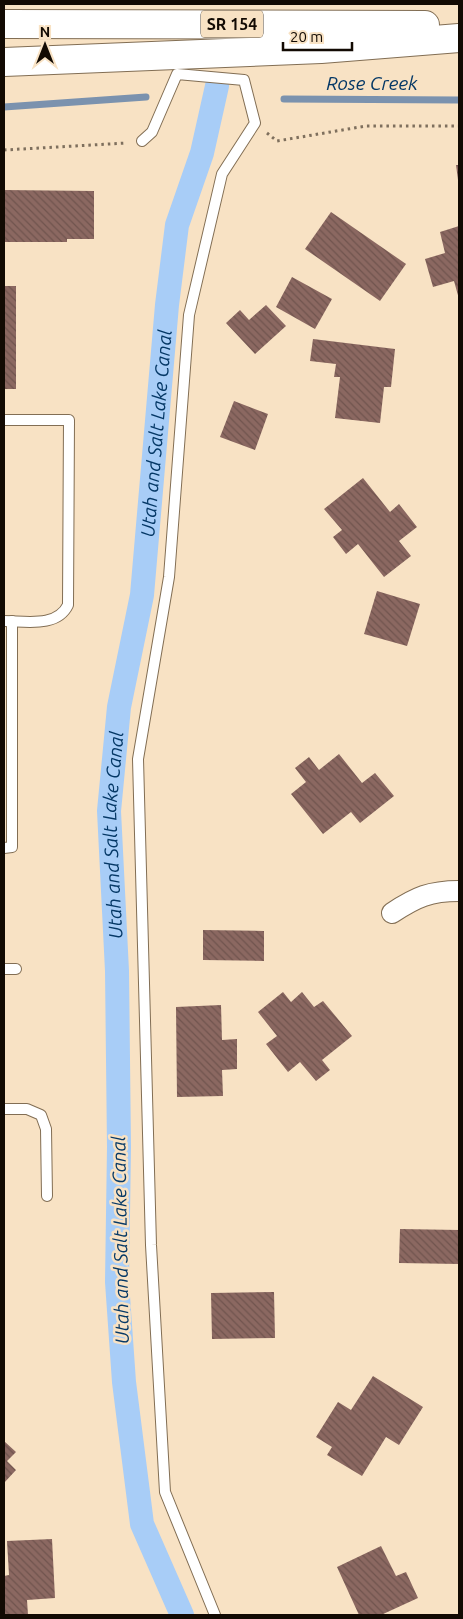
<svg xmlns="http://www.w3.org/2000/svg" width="463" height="1619" viewBox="0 0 463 1619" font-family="Ubuntu,sans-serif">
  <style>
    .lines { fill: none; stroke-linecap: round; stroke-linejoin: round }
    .stream { stroke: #7b92ae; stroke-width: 7 }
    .canal { stroke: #a8cdf7; stroke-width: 24 }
    .building { fill: url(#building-back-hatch) }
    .lane-casing { stroke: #826e54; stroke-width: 12 }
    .street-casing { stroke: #826e54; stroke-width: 22 }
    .highway-casing { stroke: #826e54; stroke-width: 30 }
    .path { stroke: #7e6f5d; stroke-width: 3; stroke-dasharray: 2.5 4; stroke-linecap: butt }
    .lane { stroke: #fff; stroke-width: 10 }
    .street { stroke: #fff; stroke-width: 20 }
    .highway { stroke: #fff; stroke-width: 28 }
    .labels { text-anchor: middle; stroke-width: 5; stroke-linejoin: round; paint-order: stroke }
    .shield { fill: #f8e2c4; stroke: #574b3d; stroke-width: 1 }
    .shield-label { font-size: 16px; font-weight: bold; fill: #120a03 }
    .water-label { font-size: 19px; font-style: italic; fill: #053866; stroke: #f8e2c4 }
  </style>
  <defs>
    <pattern id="building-back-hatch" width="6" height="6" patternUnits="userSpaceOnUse" patternTransform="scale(1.25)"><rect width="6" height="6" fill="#8b6861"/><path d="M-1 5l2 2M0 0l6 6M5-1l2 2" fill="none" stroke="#70544e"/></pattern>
  </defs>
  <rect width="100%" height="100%" fill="#f8e2c4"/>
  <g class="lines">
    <g class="stream">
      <path d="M 284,99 L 459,100"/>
      <path d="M 4,107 L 146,97"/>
    </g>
    <path class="canal" id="s1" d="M 182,1615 L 142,1524 L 124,1382 L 117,1282 L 119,1147 L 117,971 L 109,811 L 119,707 L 142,595 L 167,305 L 177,225 L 202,153 L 217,86"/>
  </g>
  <g class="building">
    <path d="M 456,165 L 459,165 L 459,180 L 458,180 Z"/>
    <path d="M 4,190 L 94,191 L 94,239 L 67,239 L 67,242 L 4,242 Z"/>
    <path d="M 331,212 L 406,264 L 380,301 L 305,249 Z"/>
    <path d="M 459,226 L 459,299 L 454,281 L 433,287 L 425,259 L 445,253 L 440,232 Z"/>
    <path d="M 292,277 L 332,299 L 315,329 L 276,307 Z"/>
    <rect x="4" y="286" width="12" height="103"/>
    <path d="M 266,305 L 286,326 L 255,354 L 226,323 L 240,310 L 249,320 Z"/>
    <path d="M 313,339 L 395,349 L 391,387 L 384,387 L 380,423 L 335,418 L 340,377 L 334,377 L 336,364 L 310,361 Z"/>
    <path d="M 234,401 L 268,414 L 255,450 L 220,437 Z"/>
    <path d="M 363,478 L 390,512 L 399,504 L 417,527 L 399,541 L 411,556 L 384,577 L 358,544 L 346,554 L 333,537 L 342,530 L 324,509 Z"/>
    <path d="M 377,591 L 420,604 L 407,646 L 364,634 Z"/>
    <path d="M 339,754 L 362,783 L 375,773 L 394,796 L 360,823 L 351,812 L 323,834 L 291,794 L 306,782 L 295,768 L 309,757 L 319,770 Z"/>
    <path d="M 203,930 L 264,931 L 264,961 L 203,960 Z"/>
    <path d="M 283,992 L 291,1002 L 302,992 L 314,1007 L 323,1001 L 352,1036 L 322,1060 L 330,1070 L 316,1081 L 300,1062 L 288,1072 L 266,1044 L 277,1036 L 258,1012 Z"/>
    <path d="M 221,1005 L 222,1040 L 237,1039 L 237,1069 L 222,1070 L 223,1096 L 177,1097 L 176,1007 Z"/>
    <path d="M 400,1229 L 459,1230 L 459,1264 L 399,1263 Z"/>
    <path d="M 274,1292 L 275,1338 L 212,1339 L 211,1293 Z"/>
    <path d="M 373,1376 L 423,1407 L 399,1445 L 386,1437 L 362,1476 L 327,1455 L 332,1447 L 316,1437 L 338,1402 L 351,1410 Z"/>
    <path d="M 4,1441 L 16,1452 L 7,1461 L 16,1470 L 4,1483 Z"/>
    <path d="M 52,1539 L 55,1598 L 27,1600 L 28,1615 L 4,1615 L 4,1576 L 9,1575 L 7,1541 Z"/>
    <path d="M 381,1546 L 396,1576 L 406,1572 L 418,1598 L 381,1615 L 359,1615 L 337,1567 Z"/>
  </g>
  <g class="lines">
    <defs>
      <g id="lane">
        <path d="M 142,141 L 152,132 L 177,74 L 244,80 L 255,123 L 222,174 L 189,315 L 169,577 L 138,759 L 151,1245 L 165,1492 L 215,1615"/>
        <path d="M 4,420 L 69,420 L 68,605 C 57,628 25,621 4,621"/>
        <path d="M 4,848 L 12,847 L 12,621"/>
        <path d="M 4,969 L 16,969"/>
        <path d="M 4,1109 L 27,1109 L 41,1115 L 46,1129 L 47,1196"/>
      </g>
      <path id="street" d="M 392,913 C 416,897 430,891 459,891"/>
      <g id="highway">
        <path d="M 4,24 L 425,25"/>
        <path d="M 4,62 L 321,49 L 459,38"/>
      </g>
    </defs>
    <use href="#lane" class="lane-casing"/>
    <use href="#street" class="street-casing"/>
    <use href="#highway" class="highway-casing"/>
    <g class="path">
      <path d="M 267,133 L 277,141 L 366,126 L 459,126"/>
      <path d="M 4,150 L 127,143"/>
    </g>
    <use href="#lane" class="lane"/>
    <use href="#street" class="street"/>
    <use href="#highway" class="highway"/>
  </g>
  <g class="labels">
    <rect class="shield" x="201" y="10.5" width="62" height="27" rx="4"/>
    <g class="shield-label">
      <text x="232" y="30">SR 154</text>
    </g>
    <g class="water-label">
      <text x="372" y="90">Rose Creek</text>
      <text dy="7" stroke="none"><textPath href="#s1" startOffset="1195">Utah and Salt Lake Canal</textPath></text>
      <text dy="7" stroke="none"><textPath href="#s1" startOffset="790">Utah and Salt Lake Canal</textPath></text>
      <text transform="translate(120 1240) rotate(-91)" y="7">Utah and Salt Lake Canal</text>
    </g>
  </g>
  <rect width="463" height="1619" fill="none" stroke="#120a03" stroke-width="10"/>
  <g transform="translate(45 45)" stroke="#f8e2c4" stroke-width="4" paint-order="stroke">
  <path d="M0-4L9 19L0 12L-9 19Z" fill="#120a03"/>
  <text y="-8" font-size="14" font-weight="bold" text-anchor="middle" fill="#120a03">N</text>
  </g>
  <path d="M283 42v8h69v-8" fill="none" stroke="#120a03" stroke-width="2.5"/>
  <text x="290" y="42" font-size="15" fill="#120a03" stroke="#f8e2c4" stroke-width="4" paint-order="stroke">20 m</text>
</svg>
